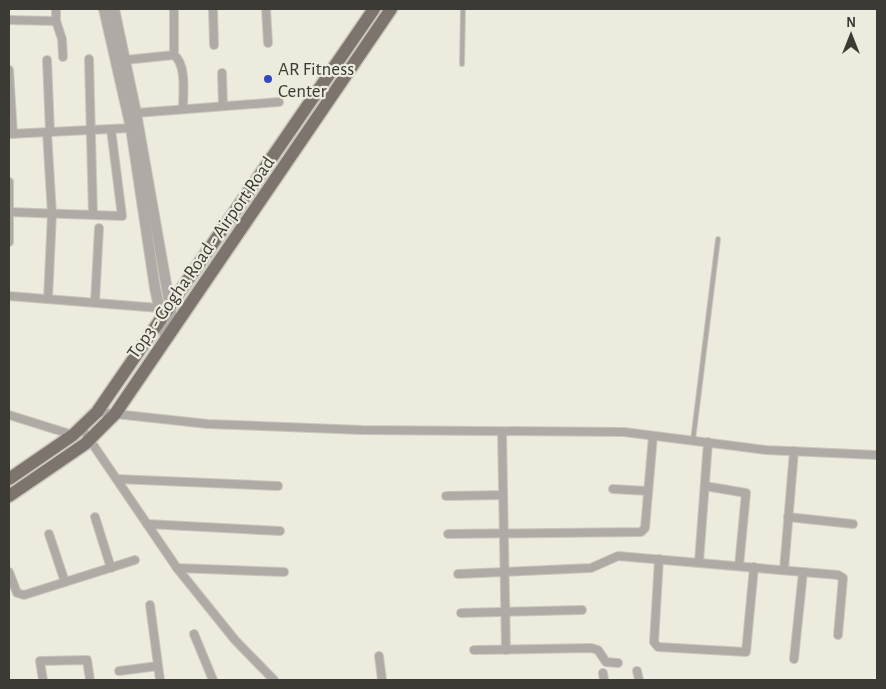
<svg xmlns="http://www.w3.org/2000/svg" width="886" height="689" viewBox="0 0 886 689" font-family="'Alegreya Sans',sans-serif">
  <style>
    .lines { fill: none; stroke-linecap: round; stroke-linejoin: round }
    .service-casing { stroke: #c9c8bb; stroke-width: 6 }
    .minor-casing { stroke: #c9c8bb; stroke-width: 10 }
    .tertiary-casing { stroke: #c9c8bb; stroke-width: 12 }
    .primary-casing { stroke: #c9c8bb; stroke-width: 15 }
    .service { stroke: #afaaa6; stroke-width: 4 }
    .minor { stroke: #afaaa6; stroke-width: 8 }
    .tertiary { stroke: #afaaa6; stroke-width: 10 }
    .primary { stroke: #7d756d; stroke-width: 12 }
    .poi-dot { fill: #3449bb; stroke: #edebdd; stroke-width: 2 }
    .labels { text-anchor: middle; stroke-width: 4.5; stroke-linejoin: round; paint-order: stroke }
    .poi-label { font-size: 19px; fill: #3b3a35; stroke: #edebdd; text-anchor: start }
    .street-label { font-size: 19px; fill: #3b3a35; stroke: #edebdd }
  </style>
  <rect width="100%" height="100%" fill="#edebdd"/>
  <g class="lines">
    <defs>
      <g id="service">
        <path d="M 462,64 L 463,9"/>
        <path d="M 693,440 L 718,239"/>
      </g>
      <g id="minor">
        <path d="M 213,9 L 214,45"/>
        <path d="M 266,9 L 268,43"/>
        <path d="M 9,20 L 56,21 L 56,9"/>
        <path d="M 56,21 L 62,39 L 63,57"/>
        <path d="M 174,55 C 187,65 183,94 183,109"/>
        <path d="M 89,59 L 93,215"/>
        <path d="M 47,60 L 50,132"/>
        <path d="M 125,60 L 174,55 L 174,9"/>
        <path d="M 9,70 L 13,134"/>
        <path d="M 222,73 L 223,106"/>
        <path d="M 136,113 L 279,102"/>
        <path d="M 47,132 L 52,214 L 48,299"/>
        <path d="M 9,134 L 131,128"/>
        <path d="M 9,182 L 9,242"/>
        <path d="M 9,212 L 122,216 L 111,129"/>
        <path d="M 9,296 L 159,308"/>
        <path d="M 95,302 L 99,228"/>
        <path d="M 97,412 L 208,424 L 362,430 L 624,432 L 766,450 L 877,455"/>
        <path d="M 9,415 L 73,435"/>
        <path d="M 81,427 L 177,568 L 235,640 L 274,680"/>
        <path d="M 502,432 L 506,650"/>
        <path d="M 117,479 L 278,486"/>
        <path d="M 705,486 L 746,493 L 739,566"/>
        <path d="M 613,489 L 648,491"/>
        <path d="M 446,496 L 503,495"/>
        <path d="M 95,517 L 111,568"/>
        <path d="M 788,517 L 853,524"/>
        <path d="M 147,524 L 280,531"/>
        <path d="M 49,534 L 65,582"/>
        <path d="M 448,534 L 641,532 L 645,528 L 653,436"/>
        <path d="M 659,559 L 654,642 L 658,647 L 746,652 L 754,567"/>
        <path d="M 699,562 L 708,442"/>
        <path d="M 177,568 L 284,572"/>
        <path d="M 784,570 L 794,451"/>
        <path d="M 9,572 L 17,593 L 24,595 L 135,560"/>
        <path d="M 458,574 L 591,568 L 618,556 L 838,575 L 843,578 L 838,635"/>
        <path d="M 150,605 L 160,680"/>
        <path d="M 461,613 L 582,610"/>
        <path d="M 194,634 L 213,680"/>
        <path d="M 474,650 L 591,648 L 598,650 L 606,662 L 618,663"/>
        <path d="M 379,656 L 382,680"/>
        <path d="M 794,659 L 803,572"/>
        <path d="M 119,671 L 158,666"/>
        <path d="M 637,671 L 639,680"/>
        <path d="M 603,673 L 604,680"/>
        <path d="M 43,680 L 40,661 L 87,660 L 90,680"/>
      </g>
      <g id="tertiary">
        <path d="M 104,9 L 131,128 L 155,288 L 166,340"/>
        <path d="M 114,9 L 136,113 L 174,329"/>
      </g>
      <g id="primary">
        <path d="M 9,479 L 73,435 L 97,412 L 374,9"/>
        <path d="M 9,496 L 85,444 L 115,414 L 391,9"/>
      </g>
    </defs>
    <use href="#service" class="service-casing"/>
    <use href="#minor" class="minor-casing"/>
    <use href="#tertiary" class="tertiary-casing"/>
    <use href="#primary" class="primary-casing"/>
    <use href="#service" class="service"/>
    <use href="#minor" class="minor"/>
    <use href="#tertiary" class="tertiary"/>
    <use href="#primary" class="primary"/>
  </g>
  <circle class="poi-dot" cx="268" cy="79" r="5"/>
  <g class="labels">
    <g class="poi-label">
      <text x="278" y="75">AR Fitness<tspan x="278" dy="22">Center</tspan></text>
    </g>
    <g class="street-label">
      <text transform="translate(200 257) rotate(-55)" y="7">Top3 - Gogha Road - Airport Road</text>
    </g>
  </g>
  <rect width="886" height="689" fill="none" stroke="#3b3a35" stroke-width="20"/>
  <g transform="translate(851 35)" stroke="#edebdd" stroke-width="4" paint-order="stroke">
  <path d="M0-4L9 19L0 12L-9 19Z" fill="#3b3a35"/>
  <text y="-8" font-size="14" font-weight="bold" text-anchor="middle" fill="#3b3a35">N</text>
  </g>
</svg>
